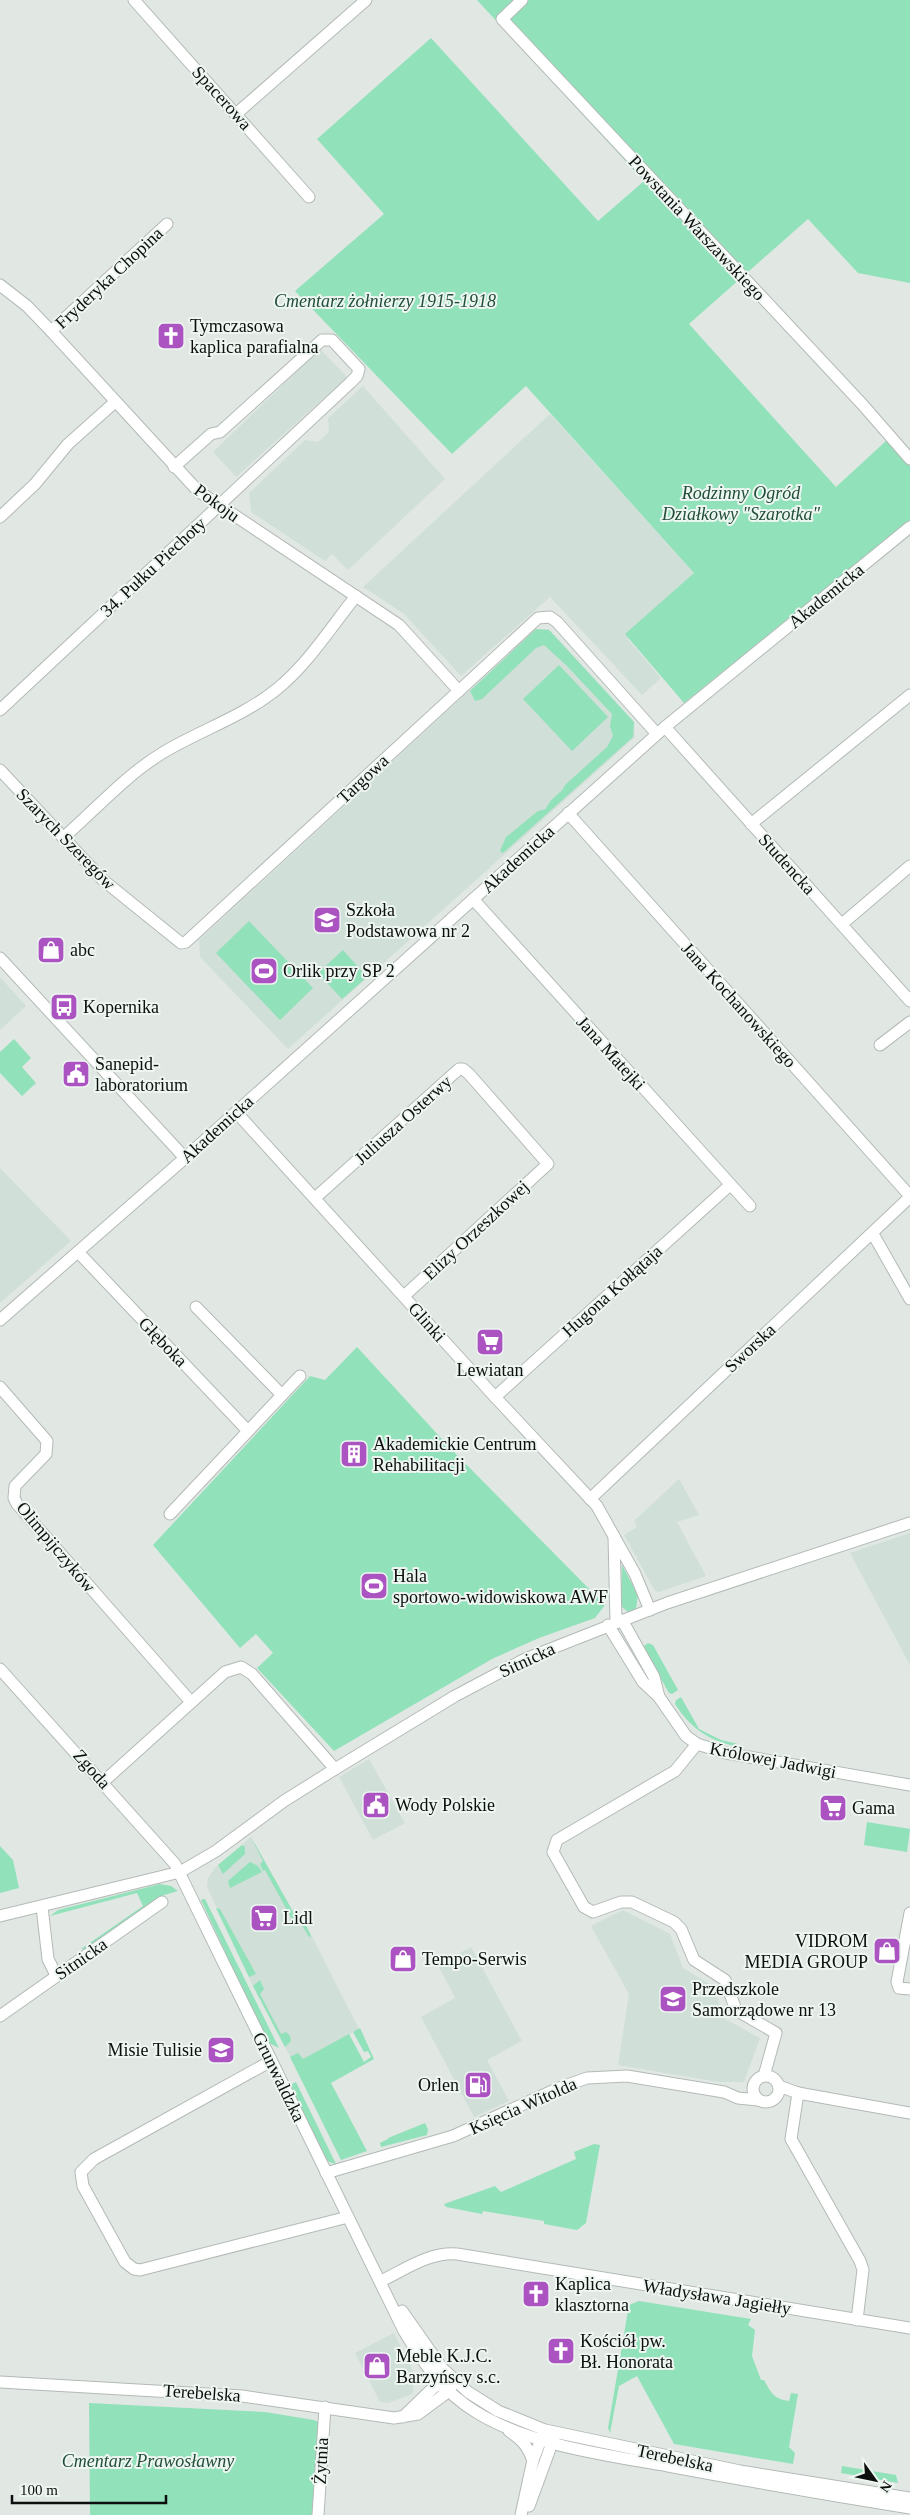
<svg xmlns="http://www.w3.org/2000/svg" width="910" height="2515" viewBox="0 0 910 2515" font-family="Georgia,serif">
  <style>
    .built { fill: #d0dfd7 }
    .green { fill: #91e1ba }
    .lines { fill: none; stroke-linecap: round; stroke-linejoin: round }
    .minor-casing { stroke: #b3bab6; stroke-width: 13 }
    .minor { stroke: #fff; stroke-width: 11 }
    .labels { text-anchor: middle; stroke-width: 4; stroke-linejoin: round; paint-order: stroke }
    .street-label { font-size: 18px; fill: #0c0f0e; stroke: #eef6f1 }
    .park-label { font-size: 18px; font-style: italic; fill: #214e3a; stroke: #eef6f1 }
    .poi-label { font-size: 18px; fill: #0c0f0e; stroke: #eef6f1; text-anchor: start }
  </style>
  <rect width="100%" height="100%" fill="#e1e8e4"/>
  <g class="built">
    <path d="M 320,349 L 347,377 L 236,477 L 213,452 Z"/>
    <path d="M 363,386 L 445,479 L 348,570 L 332,554 L 325,561 L 251,512 L 249,493 L 305,440 L 318,442 L 329,432 L 328,418 Z"/>
    <path d="M 550,414 L 694,573 L 627,638 L 661,678 L 642,695 L 550,597 L 461,676 L 404,614 L 363,587 Z"/>
    <path d="M 536,629 L 549,629 L 634,722 L 635,737 L 288,1049 L 200,957 L 199,940 Z"/>
    <path d="M 0,977 L 26,1006 L 0,1030 Z"/>
    <path d="M 0,1168 L 71,1241 L 0,1303 Z"/>
    <path d="M 679,1479 L 699,1515 L 677,1522 L 706,1576 L 659,1592 L 655,1591 L 624,1535 L 637,1527 L 634,1521 Z"/>
    <path d="M 910,1533 L 910,1665 L 850,1553 Z"/>
    <path d="M 369,1759 L 405,1823 L 373,1840 L 339,1777 Z"/>
    <path d="M 251,1837 L 296,1917 L 301,1915 L 359,2029 L 294,2064 L 253,1986 L 207,1887 L 208,1878 L 215,1868 Z"/>
    <path d="M 623,1910 L 670,1934 L 683,1968 L 713,1986 L 725,2019 L 760,2038 L 744,2082 L 718,2082 L 618,2065 L 629,1994 L 591,1926 Z"/>
    <path d="M 471,1947 L 522,2041 L 487,2060 L 509,2101 L 474,2117 L 421,2017 L 455,1998 L 438,1965 Z"/>
    <path d="M 394,2333 L 414,2373 L 413,2394 L 388,2403 L 380,2402 L 355,2353 Z"/>
  </g>
  <g class="green">
    <path d="M 477,0 L 910,0 L 910,283 L 858,273 L 808,219 L 689,324 L 836,487 L 887,440 L 910,466 L 910,520 L 684,703 L 625,634 L 694,573 L 526,386 L 452,454 L 295,291 L 384,214 L 317,139 L 431,38 L 598,221 L 644,181 Z"/>
    <path d="M 536,629 L 549,630 L 634,722 L 633,737 L 503,853 L 500,851 L 506,837 L 538,811 L 546,809 C 551,796 562,794 565,785 L 607,747 L 613,736 L 610,726 L 612,714 L 567,666 L 544,645 L 536,648 L 482,699 L 475,701 L 470,691 Z"/>
    <path d="M 559,665 L 608,717 L 572,751 L 523,699 Z"/>
    <path d="M 249,921 L 313,988 L 280,1020 L 216,953 Z"/>
    <path d="M 343,950 L 367,977 L 342,999 L 318,973 Z"/>
    <path d="M 14,1039 L 31,1058 L 22,1067 L 36,1083 L 22,1096 L 0,1073 L 0,1052 Z"/>
    <path d="M 357,1347 L 453,1451 L 605,1605 L 595,1618 L 539,1638 L 492,1659 L 334,1751 L 257,1668 L 273,1653 L 256,1634 L 240,1648 L 153,1545 L 310,1376 L 325,1380 Z"/>
    <path d="M 622,1565 L 638,1595 L 636,1609 L 629,1613 L 621,1606 Z"/>
    <path d="M 648,1643 L 653,1645 L 678,1690 L 672,1694 L 669,1693 L 643,1647 Z"/>
    <path d="M 681,1697 L 699,1729 L 721,1740 L 738,1744 L 735,1746 C 707,1740 690,1727 675,1704 L 676,1700 Z"/>
    <path d="M 867,1822 L 910,1829 L 907,1852 L 864,1845 Z"/>
    <path d="M 251,1837 L 296,1917 L 301,1915 L 311,1936 L 309,1937 L 299,1920 L 293,1921 L 265,1870 L 263,1871 L 260,1864 L 263,1861 Z"/>
    <path d="M 242,1845 L 245,1847 L 245,1854 L 223,1874 L 218,1865 Z"/>
    <path d="M 0,1846 L 13,1860 L 19,1888 L 0,1893 Z"/>
    <path d="M 250,1862 L 258,1866 L 262,1872 L 230,1888 L 228,1881 Z"/>
    <path d="M 160,1884 L 171,1886 L 178,1891 L 164,1895 L 89,1950 L 81,1949 L 143,1906 L 137,1893 L 50,1916 L 58,1910 Z"/>
    <path d="M 203,1899 L 205,1899 L 279,2048 L 267,2042 L 201,1900 Z"/>
    <path d="M 216,1908 L 220,1909 L 256,1974 L 249,1977 Z"/>
    <path d="M 260,1980 L 264,1989 L 260,1994 L 281,2034 L 286,2032 L 290,2036 L 291,2041 L 285,2047 L 253,1986 Z"/>
    <path d="M 360,2028 L 374,2059 L 331,2083 L 367,2151 L 341,2160 L 290,2057 L 298,2053 L 303,2059 L 349,2034 L 364,2062 L 371,2057 L 368,2051 L 364,2052 L 353,2032 Z"/>
    <path d="M 296,2082 L 336,2164 L 329,2162 L 325,2157 L 290,2085 Z"/>
    <path d="M 425,2123 L 428,2129 L 427,2135 L 381,2147 L 380,2143 L 388,2139 L 388,2138 Z"/>
    <path d="M 594,2144 L 600,2145 L 586,2223 L 577,2230 L 544,2224 L 544,2221 L 483,2211 L 482,2214 L 446,2207 L 444,2204 L 495,2186 L 501,2192 L 576,2159 L 574,2152 Z"/>
    <path d="M 639,2301 L 751,2319 L 748,2325 L 755,2330 L 752,2356 L 761,2380 L 764,2380 C 771,2393 774,2399 789,2401 L 791,2393 L 798,2394 L 789,2447 L 795,2453 L 793,2464 L 674,2444 L 637,2376 L 619,2386 L 610,2433 L 608,2428 L 629,2305 Z"/>
    <path d="M 89,2403 L 265,2412 L 314,2420 L 318,2422 L 312,2515 L 90,2515 Z"/>
    <path d="M 842,2466 L 896,2475 L 898,2483 L 841,2473 Z"/>
  </g>
  <g class="lines">
    <defs>
      <g id="minor">
        <path d="M 134,0 L 309,197"/>
        <path d="M 522,0 L 502,19 L 862,404 L 910,459"/>
        <path d="M 236,114 L 366,0"/>
        <path d="M 0,285 L 27,306 L 51,331 L 198,491 L 399,625 L 459,691"/>
        <path d="M 51,331 L 167,224"/>
        <path d="M 0,517 L 35,484 L 68,444 L 115,402"/>
        <path d="M 0,710 L 350,383 L 357,376 L 359,369 L 332,340 L 322,340 L 220,432 L 211,434 L 174,467"/>
        <path d="M 665,727 L 910,1001"/>
        <path d="M 0,770 L 103,880 L 181,943 L 186,942 L 538,618 L 550,617 L 557,622 L 657,734"/>
        <path d="M 568,813 L 910,1196"/>
        <path d="M 751,824 L 910,695"/>
        <path d="M 63,838 C 96,809 127,774 164,752 C 201,730 244,716 277,689 C 308,664 331,627 356,596"/>
        <path d="M 473,899 L 750,1206"/>
        <path d="M 842,924 L 910,866"/>
        <path d="M 0,958 L 185,1158"/>
        <path d="M 880,1045 L 910,1022"/>
        <path d="M 236,1112 L 495,1397 L 597,1506 L 635,1574 L 650,1610"/>
        <path d="M 315,1198 L 459,1069 L 463,1069 L 469,1074 L 548,1164 L 404,1296"/>
        <path d="M 873,1234 L 910,1299"/>
        <path d="M 78,1252 L 248,1431"/>
        <path d="M 196,1307 L 282,1395"/>
        <path d="M 0,1320 L 185,1158 L 665,727 L 910,527"/>
        <path d="M 0,1387 L 47,1441 L 46,1454 L 15,1486 L 14,1498 L 17,1504 L 191,1702"/>
        <path d="M 495,1397 L 730,1185"/>
        <path d="M 590,1499 L 910,1197"/>
        <path d="M 170,1514 L 300,1376"/>
        <path d="M 614,1536 L 616,1622"/>
        <path d="M 622,1620 L 654,1677 L 659,1697"/>
        <path d="M 608,1625 L 643,1682 L 659,1697 L 686,1736 L 697,1744 L 726,1753 L 910,1785"/>
        <path d="M 0,1669 L 175,1864 L 404,2331 C 423,2363 443,2392 476,2412 C 529,2445 606,2455 668,2466 C 748,2481 829,2495 910,2508"/>
        <path d="M 697,1744 L 675,1771 L 557,1840 L 553,1852 L 584,1907 L 593,1912 L 621,1902 L 632,1902 L 674,1922 L 681,1929 L 694,1960 L 725,1980 L 736,2010 L 776,2033 L 764,2076"/>
        <path d="M 103,1782 L 225,1672 L 241,1667 L 252,1674 L 335,1769"/>
        <path d="M 42,1907 L 48,1959 L 56,1975"/>
        <path d="M 910,1913 L 897,1982 L 899,1988 L 910,1989"/>
        <path d="M 0,1916 L 180,1872 L 216,1851 L 284,1801 L 335,1769 L 455,1696 L 525,1659 L 667,1603 L 910,1523"/>
        <path d="M 0,2016 L 162,1902"/>
        <path d="M 271,2061 L 94,2159 L 81,2172 L 83,2186 L 125,2262 L 134,2269 L 140,2270 L 348,2217"/>
        <circle cx="766" cy="2089" r="13"/>
        <path d="M 779,2086 L 798,2093 L 910,2113"/>
        <path d="M 798,2093 L 791,2139 L 860,2261 L 863,2270 L 857,2320"/>
        <path d="M 326,2173 L 453,2136 L 559,2088 L 587,2078 L 627,2076 L 724,2092 L 738,2098 L 758,2100"/>
        <path d="M 381,2281 C 406,2269 429,2252 457,2254 L 910,2328"/>
        <path d="M 402,2311 L 442,2368 L 468,2392 L 498,2411 L 545,2430 L 740,2471 L 910,2498"/>
        <path d="M 0,2382 L 242,2396 L 394,2418 L 418,2414 L 449,2391 L 452,2385"/>
        <path d="M 403,2417 L 434,2387 L 447,2382"/>
        <path d="M 509,2431 C 522,2440 528,2446 533,2461"/>
        <path d="M 529,2506 L 555,2435"/>
        <path d="M 318,2515 L 325,2407"/>
        <path d="M 521,2515 L 533,2460 L 543,2434"/>
      </g>
    </defs>
    <use href="#minor" class="minor-casing"/>
    <use href="#minor" class="minor"/>
  </g>
  <defs>
    <symbol id="church-square" viewBox="-11 -11 22 22"><rect x="-9" y="-9" width="18" height="18" rx="4" fill="#ab54c1" stroke="#eef6f1"/><path d="M-1.2-6h2.4v3.5h3.3v2.4h-3.3V6h-2.4V-.1h-3.3v-2.4h3.3Z" fill="#fff"/></symbol>
    <symbol id="school-square" viewBox="-11 -11 22 22"><rect x="-9" y="-9" width="18" height="18" rx="4" fill="#ab54c1" stroke="#eef6f1"/><path d="M0-5L7-2L0 1L-7-2ZM-4 1L0 2.5L4 1V4Q0 6-4 4Z" fill="#fff"/></symbol>
    <symbol id="shop-square" viewBox="-11 -11 22 22"><rect x="-9" y="-9" width="18" height="18" rx="4" fill="#ab54c1" stroke="#eef6f1"/><path d="M-5-2.5h2.3a2.7 3.5 0 0 1 5.4 0H5L5.5 6h-11ZM-1.5-2.5h3a1.5 2.3 0 0 0-3 0Z" fill="#fff"/></symbol>
    <symbol id="stadium-square" viewBox="-11 -11 22 22"><rect x="-9" y="-9" width="18" height="18" rx="4" fill="#ab54c1" stroke="#eef6f1"/><path d="M0-5a6.5 5 0 1 0 0 10a6.5 5 0 1 0 0-10ZM-3.5-1.8h7v3.6h-7Z" fill="#fff"/></symbol>
    <symbol id="bus-square" viewBox="-11 -11 22 22"><rect x="-9" y="-9" width="18" height="18" rx="4" fill="#ab54c1" stroke="#eef6f1"/><path d="M-5-6H5V4H4V6H2V4H-2V6H-4V4H-5ZM-3.5-4V0h7V-4ZM-3.5 1.2v1.5H-2V1.2ZM2 1.2v1.5H3.5V1.2Z" fill="#fff"/></symbol>
    <symbol id="civic-square" viewBox="-11 -11 22 22"><rect x="-9" y="-9" width="18" height="18" rx="4" fill="#ab54c1" stroke="#eef6f1"/><path d="M-.6-6.5H3V-4.5H.6V-3L4-1V1h2V6H-6V1h2V-1L-.6-3ZM-1.2 2.5V6h2.4V2.5Z" fill="#fff"/></symbol>
    <symbol id="supermarket-square" viewBox="-11 -11 22 22"><rect x="-9" y="-9" width="18" height="18" rx="4" fill="#ab54c1" stroke="#eef6f1"/><path d="M-6-5.5h2.5l.6 2H6L4.5 2H-2.5L-4.4-4H-6ZM-1.5 3.2a1.3 1.3 0 1 0 .1 0ZM3 3.2a1.3 1.3 0 1 0 .1 0Z" fill="#fff"/></symbol>
    <symbol id="building-square" viewBox="-11 -11 22 22"><rect x="-9" y="-9" width="18" height="18" rx="4" fill="#ab54c1" stroke="#eef6f1"/><path d="M-4-6H4V6H1V3H-1V6H-4ZM-2.5-4.3h1.7v1.8h-1.7ZM.8-4.3h1.7v1.8H.8ZM-2.5-1h1.7V.8h-1.7ZM.8-1h1.7V.8H.8Z" fill="#fff"/></symbol>
    <symbol id="fuel-square" viewBox="-11 -11 22 22"><rect x="-9" y="-9" width="18" height="18" rx="4" fill="#ab54c1" stroke="#eef6f1"/><path d="M-5.5-6h7V0h2V4h1.3V-2.5L3-4.5l.8-.8L6-3V5H2.5V1h-1V6h-7ZM-4.2-4.7v3.2H.2V-4.7Z" fill="#fff"/></symbol>
  </defs>
  <g fill-rule="evenodd">
    <use href="#church-square" x="155" y="320" width="32" height="32"/>
    <use href="#school-square" x="311" y="904" width="32" height="32"/>
    <use href="#shop-square" x="35" y="934" width="32" height="32"/>
    <use href="#stadium-square" x="248" y="955" width="32" height="32"/>
    <use href="#bus-square" x="48" y="991" width="32" height="32"/>
    <use href="#civic-square" x="60" y="1058" width="32" height="32"/>
    <use href="#supermarket-square" x="474" y="1326" width="32" height="32"/>
    <use href="#building-square" x="338" y="1438" width="32" height="32"/>
    <use href="#stadium-square" x="358" y="1570" width="32" height="32"/>
    <use href="#civic-square" x="360" y="1789" width="32" height="32"/>
    <use href="#supermarket-square" x="817" y="1792" width="32" height="32"/>
    <use href="#supermarket-square" x="248" y="1902" width="32" height="32"/>
    <use href="#shop-square" x="871" y="1935" width="32" height="32"/>
    <use href="#shop-square" x="387" y="1943" width="32" height="32"/>
    <use href="#school-square" x="657" y="1983" width="32" height="32"/>
    <use href="#school-square" x="205" y="2034" width="32" height="32"/>
    <use href="#fuel-square" x="462" y="2069" width="32" height="32"/>
    <use href="#church-square" x="520" y="2278" width="32" height="32"/>
    <use href="#church-square" x="545" y="2335" width="32" height="32"/>
    <use href="#shop-square" x="361" y="2350" width="32" height="32"/>
  </g>
  <g class="labels">
    <g class="street-label">
      <text transform="translate(222 98) rotate(48)" y="6">Spacerowa</text>
      <text transform="translate(697 228) rotate(47)" y="6">Powstania Warszawskiego</text>
      <text transform="translate(109 278) rotate(-43)" y="6">Fryderyka Chopina</text>
      <text transform="translate(217 503) rotate(36)" y="6">Pokoju</text>
      <text transform="translate(153 567) rotate(-43)" y="6">34. Pułku Piechoty</text>
      <text transform="translate(826 596) rotate(-39)" y="6">Akademicka</text>
      <text transform="translate(363 779) rotate(-43)" y="6">Targowa</text>
      <text transform="translate(66 839) rotate(46)" y="6">Szarych Szeregów</text>
      <text transform="translate(518 859) rotate(-42)" y="6">Akademicka</text>
      <text transform="translate(787 864) rotate(48)" y="6">Studencka</text>
      <text transform="translate(739 1005) rotate(48)" y="6">Jana Kochanowskiego</text>
      <text transform="translate(611 1053) rotate(48)" y="6">Jana Matejki</text>
      <text transform="translate(403 1120) rotate(-42)" y="6">Juliusza Osterwy</text>
      <text transform="translate(217 1129) rotate(-42)" y="6">Akademicka</text>
      <text transform="translate(476 1230) rotate(-43)" y="6">Elizy Orzeszkowej</text>
      <text transform="translate(612 1291) rotate(-42)" y="6">Hugona Kołłątaja</text>
      <text transform="translate(427 1322) rotate(48)" y="6">Glinki</text>
      <text transform="translate(163 1342) rotate(46)" y="6">Głęboka</text>
      <text transform="translate(750 1348) rotate(-43)" y="6">Sworska</text>
      <text transform="translate(56 1547) rotate(50)" y="6">Olimpijczyków</text>
      <text transform="translate(527 1660) rotate(-25)" y="6">Sitnicka</text>
      <text transform="translate(773 1760) rotate(11)" y="6">Królowej Jadwigi</text>
      <text transform="translate(92 1769) rotate(48)" y="6">Zgoda</text>
      <text transform="translate(81 1959) rotate(-35)" y="6">Sitnicka</text>
      <text transform="translate(279 2077) rotate(64)" y="6">Grunwaldzka</text>
      <text transform="translate(523 2106) rotate(-24)" y="6">Księcia Witolda</text>
      <text transform="translate(717 2297) rotate(9)" y="6">Władysława Jagiełły</text>
      <text transform="translate(202 2393) rotate(4)" y="6">Terebelska</text>
      <text transform="translate(675 2458) rotate(12)" y="6">Terebelska</text>
      <text transform="translate(321 2461) rotate(-87)" y="6">Żytnia</text>
    </g>
    <g class="park-label">
      <text x="385" y="307">Cmentarz żołnierzy 1915-1918</text>
      <text x="741" y="499">Rodzinny Ogród<tspan x="741" dy="21">Działkowy "Szarotka"</tspan></text>
      <text x="148" y="2467">Cmentarz Prawosławny</text>
    </g>
    <g class="poi-label">
      <text x="190" y="332">Tymczasowa<tspan x="190" dy="21">kaplica parafialna</tspan></text>
      <text x="346" y="916">Szkoła<tspan x="346" dy="21">Podstawowa nr 2</tspan></text>
      <text x="70" y="956">abc</text>
      <text x="283" y="977">Orlik przy SP 2</text>
      <text x="83" y="1013">Kopernika</text>
      <text x="95" y="1070">Sanepid-<tspan x="95" dy="21">laboratorium</tspan></text>
      <text x="490" y="1376" text-anchor="middle">Lewiatan</text>
      <text x="373" y="1450">Akademickie Centrum<tspan x="373" dy="21">Rehabilitacji</tspan></text>
      <text x="393" y="1582">Hala<tspan x="393" dy="21">sportowo-widowiskowa AWF</tspan></text>
      <text x="395" y="1811">Wody Polskie</text>
      <text x="852" y="1814">Gama</text>
      <text x="283" y="1924">Lidl</text>
      <text x="868" y="1947" text-anchor="end">VIDROM<tspan x="868" dy="21">MEDIA GROUP</tspan></text>
      <text x="422" y="1965">Tempo-Serwis</text>
      <text x="692" y="1995">Przedszkole<tspan x="692" dy="21">Samorządowe nr 13</tspan></text>
      <text x="202" y="2056" text-anchor="end">Misie Tulisie</text>
      <text x="459" y="2091" text-anchor="end">Orlen</text>
      <text x="555" y="2290">Kaplica<tspan x="555" dy="21">klasztorna</tspan></text>
      <text x="580" y="2347">Kościół pw.<tspan x="580" dy="21">Bł. Honorata</tspan></text>
      <text x="396" y="2362">Meble K.J.C.<tspan x="396" dy="21">Barzyńscy s.c.</tspan></text>
    </g>
  </g>
  <g transform="translate(875 2480) rotate(123)" stroke="#eef6f1" stroke-width="4" paint-order="stroke">
  <path d="M0-4L9 19L0 12L-9 19Z" fill="#0c0f0e"/>
  <text y="-8" font-size="14" font-weight="bold" text-anchor="middle" fill="#0c0f0e">N</text>
  </g>
  <path d="M12 2495v8h154v-8" fill="none" stroke="#0c0f0e" stroke-width="2.5"/>
  <text x="20" y="2495" font-size="15" fill="#0c0f0e" stroke="#eef6f1" stroke-width="4" paint-order="stroke">100 m</text>
</svg>
